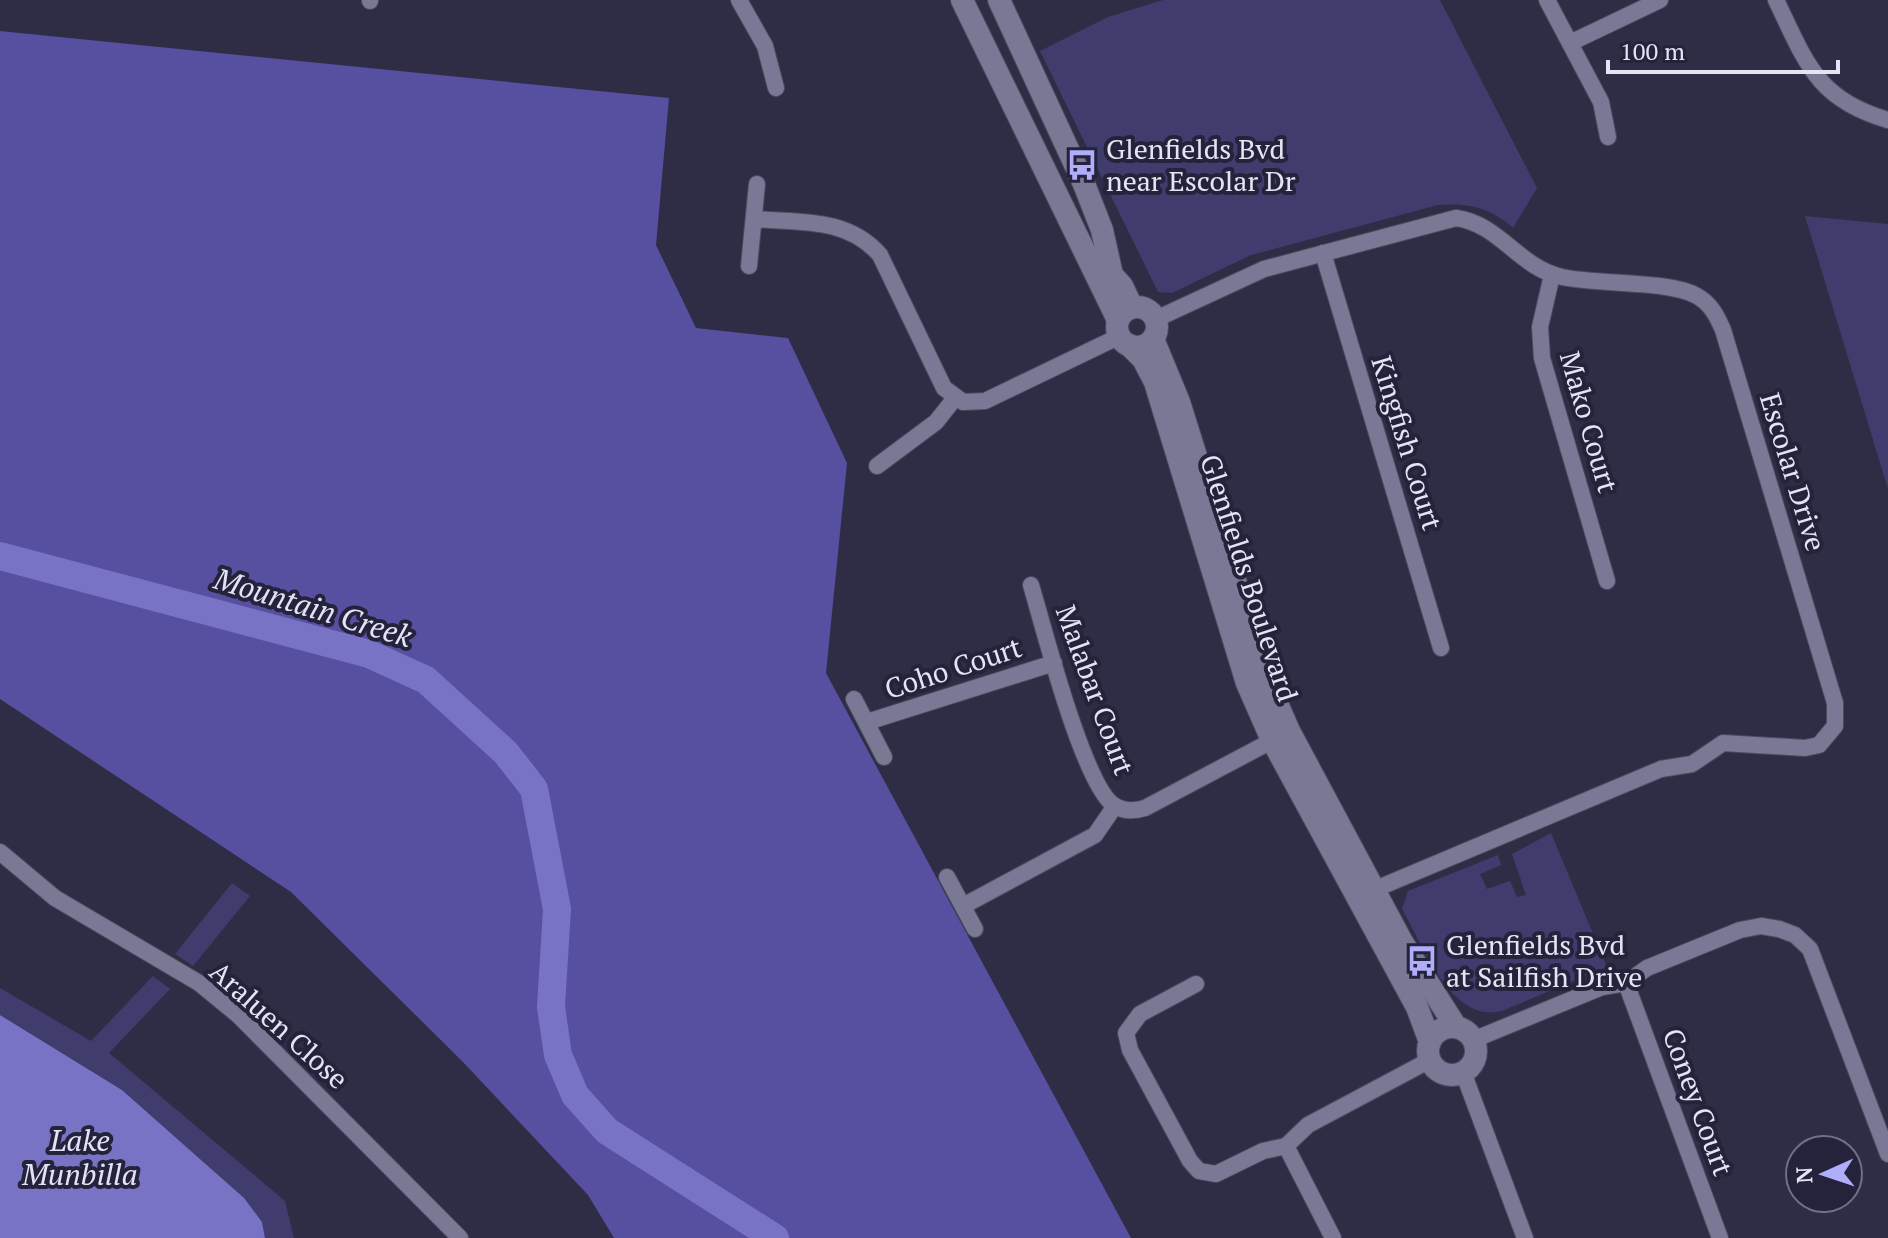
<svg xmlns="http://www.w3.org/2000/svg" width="1888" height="1238" viewBox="0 0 1888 1238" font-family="'PT Serif',serif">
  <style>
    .green { fill: #403c6e }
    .forest { fill: #574f9f }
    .water { fill: #7873c5 }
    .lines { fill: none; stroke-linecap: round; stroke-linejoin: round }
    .river { stroke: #7873c5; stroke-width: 28 }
    .street-casing { stroke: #4c4b5f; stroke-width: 18 }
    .secondary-casing { stroke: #4c4b5f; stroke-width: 24 }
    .street { stroke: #797996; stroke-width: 16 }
    .secondary { stroke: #797996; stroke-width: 22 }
    .labels { text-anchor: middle; stroke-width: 8; stroke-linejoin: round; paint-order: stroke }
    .poi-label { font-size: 28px; fill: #e4e4f4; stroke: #24233b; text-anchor: start }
    .street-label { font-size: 28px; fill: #e4e4f4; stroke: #24233b }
    .water-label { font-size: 30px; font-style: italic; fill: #e2e2f9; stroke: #24233b }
  </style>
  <rect width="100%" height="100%" fill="#2e2d45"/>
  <g class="green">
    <path d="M 1163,0 L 1440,0 L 1537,188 L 1513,228 C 1489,207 1469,203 1438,205 L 1251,255 L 1172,293 L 1158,292 L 1040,51 L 1108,17 Z"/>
    <path d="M 1805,216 L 1888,224 L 1888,489 Z"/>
    <path d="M 1551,833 L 1607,967 L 1502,1011 C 1451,1024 1423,945 1402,909 L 1408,891 L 1498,855 L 1501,865 L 1480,874 L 1487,889 L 1510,881 L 1517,897 L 1526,895 L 1512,854 Z"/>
    <path d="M 232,883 L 250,896 L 193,966 L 175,954 Z"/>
    <path d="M 153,976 L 170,989 L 109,1053 L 285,1201 L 294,1238 L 265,1238 L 262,1222 L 211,1169 L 122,1090 L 0,1015 L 0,988 L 91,1041 Z"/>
  </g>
  <path class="forest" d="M 0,31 L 669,98 L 656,245 L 696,328 L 788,338 L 847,463 L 826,673 L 1131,1238 L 614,1238 L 588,1195 L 462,1061 L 291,892 L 0,699 Z"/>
  <path class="water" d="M 0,1015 L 122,1090 L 244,1198 L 262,1222 L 265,1238 L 0,1238 Z"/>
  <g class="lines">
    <path class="river" d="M 0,556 L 369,654 L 426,680 L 506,753 L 534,789 L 557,909 L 551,1007 L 558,1055 L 575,1095 L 607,1131 L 775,1238"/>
    <defs>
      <g id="street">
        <path d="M 370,0 L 370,1"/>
        <path d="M 739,0 L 765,46 L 776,88"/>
        <path d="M 1547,0 L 1601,102 L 1608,137"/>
        <path d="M 1776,0 C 1806,62 1816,99 1888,120"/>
        <path d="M 1570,43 L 1660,0"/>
        <path d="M 754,219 C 800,223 847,217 880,255 L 944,388 L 963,402 L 985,401 L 1120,336"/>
        <path d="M 1323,253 L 1441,648"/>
        <path d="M 749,266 L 757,184"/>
        <path d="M 1552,275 L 1540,327 L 1542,358 L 1607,581"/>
        <path d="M 1156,319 L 1264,269 L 1456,218 C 1500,224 1519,268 1562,277 C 1598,285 1669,280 1697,296 C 1711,304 1717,316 1723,330 L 1835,703 L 1835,726 L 1819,745 L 1805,748 L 1723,743 L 1692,764 L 1661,769 L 1366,893"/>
        <path d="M 877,466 L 936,422 L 955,398"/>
        <path d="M 1031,585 C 1043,625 1084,788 1115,806 C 1125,812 1135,811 1145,808 L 1281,736"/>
        <path d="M 854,699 L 884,757"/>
        <path d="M 867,722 L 1054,663"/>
        <path d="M 0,852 L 55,898 L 199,983 L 238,1015 L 460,1238"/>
        <path d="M 947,877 L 975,929"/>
        <path d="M 963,906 L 1095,835 L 1115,806"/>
        <path d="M 1626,983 L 1720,1238"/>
        <path d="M 1196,984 L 1140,1014 L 1126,1033 L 1130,1050 L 1190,1161 L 1199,1171 L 1216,1174 L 1263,1151 L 1286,1146 L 1308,1125 L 1430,1060"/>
        <path d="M 1473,1040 L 1602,987 L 1626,983 L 1647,968 L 1740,930 L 1761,926 L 1779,929 L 1795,935 L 1810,949 L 1888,1154"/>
        <path d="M 1463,1072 L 1525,1238"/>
        <path d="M 1286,1146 L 1333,1238"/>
      </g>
      <g id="secondary">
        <path d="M 962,0 L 1118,320"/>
        <path d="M 999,0 L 1084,184 L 1102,230 L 1112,275 L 1122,286 L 1132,307"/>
        <circle cx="1137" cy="327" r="20"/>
        <path d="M 1153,339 L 1179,402 L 1265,676 L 1289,731 L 1402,942 L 1456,1027"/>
        <path d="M 1129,345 L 1143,359 L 1155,382 L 1247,683 L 1272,740 L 1417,1007 L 1430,1042"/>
        <circle cx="1452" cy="1051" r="24"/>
      </g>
    </defs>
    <use href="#street" class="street-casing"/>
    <use href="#secondary" class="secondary-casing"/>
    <use href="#street" class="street"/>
    <use href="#secondary" class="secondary"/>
  </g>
  <defs>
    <symbol id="bus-bare" viewBox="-9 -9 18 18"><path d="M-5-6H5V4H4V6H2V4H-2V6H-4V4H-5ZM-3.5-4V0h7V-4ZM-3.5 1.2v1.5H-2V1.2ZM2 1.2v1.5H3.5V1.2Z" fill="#b0aefa" stroke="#24233b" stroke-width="2.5" paint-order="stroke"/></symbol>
  </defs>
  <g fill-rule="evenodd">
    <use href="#bus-bare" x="1060" y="143" width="44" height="44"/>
    <use href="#bus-bare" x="1400" y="939" width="44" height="44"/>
  </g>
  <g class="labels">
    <g class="poi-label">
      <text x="1106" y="159">Glenfields Bvd<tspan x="1106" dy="32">near Escolar Dr</tspan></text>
      <text x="1446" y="955">Glenfields Bvd<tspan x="1446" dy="32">at Sailfish Drive</tspan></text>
    </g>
    <g class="street-label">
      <text transform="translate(1589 422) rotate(74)" y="10">Mako Court</text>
      <text transform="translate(1407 443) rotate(73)" y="10">Kingfish Court</text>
      <text transform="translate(1793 472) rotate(73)" y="10">Escolar Drive</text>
      <text transform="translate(1249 578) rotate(72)" y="10">Glenfields Boulevard</text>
      <text transform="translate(953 668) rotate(-18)" y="10">Coho Court</text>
      <text transform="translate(1095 690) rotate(70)" y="10">Malabar Court</text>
      <text transform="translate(279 1025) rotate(42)" y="10">Araluen Close</text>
      <text transform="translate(1698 1102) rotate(70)" y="10">Coney Court</text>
    </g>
    <g class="water-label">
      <text transform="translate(313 608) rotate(17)" y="10">Mountain Creek</text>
      <text x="80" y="1151">Lake<tspan x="80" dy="34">Munbilla</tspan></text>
    </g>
  </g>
  <g transform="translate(1824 1174) rotate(267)"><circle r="38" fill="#24233b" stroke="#717085" stroke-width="2"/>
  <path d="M0-6L14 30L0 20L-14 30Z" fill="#b0aefa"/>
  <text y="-12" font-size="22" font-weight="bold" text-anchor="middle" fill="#e4e4f4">N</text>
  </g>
  <path d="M1608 60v12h230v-12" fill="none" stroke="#e4e4f4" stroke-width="4"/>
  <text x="1620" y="60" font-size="24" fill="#e4e4f4" stroke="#24233b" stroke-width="6" paint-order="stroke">100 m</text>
</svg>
